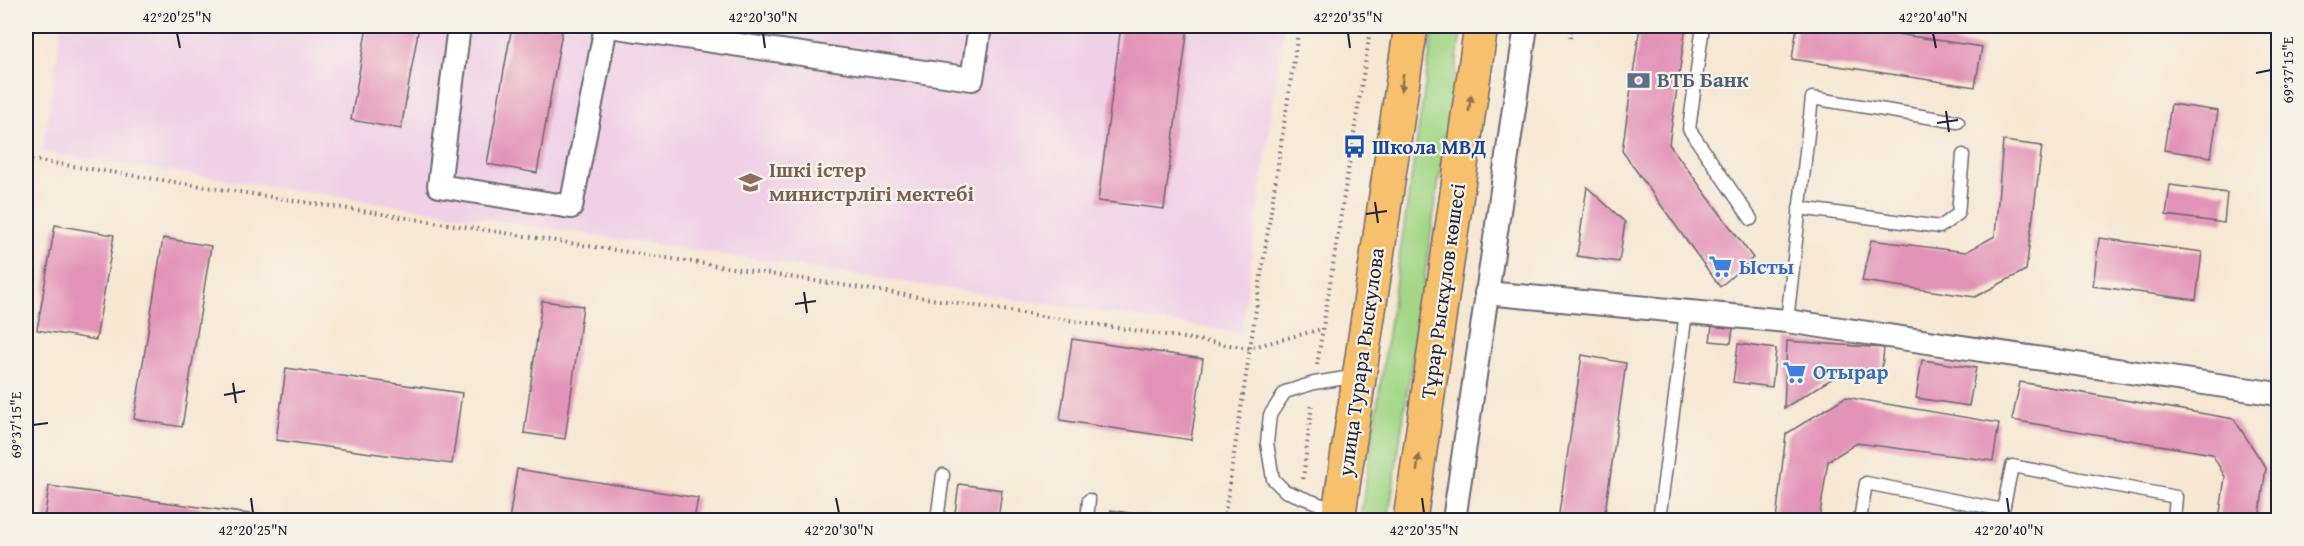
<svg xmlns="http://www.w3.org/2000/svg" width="2304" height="546" viewBox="0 0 2304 546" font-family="'Gentium Book Plus',serif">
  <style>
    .built { fill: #efd0e7 }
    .green { fill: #a3d787; stroke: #627c61; stroke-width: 1.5 }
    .building { fill: #e393b7 }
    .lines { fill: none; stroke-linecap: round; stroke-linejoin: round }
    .lane-casing { stroke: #6c6770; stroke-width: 15 }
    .street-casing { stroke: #6c6770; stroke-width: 26 }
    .primary-casing { stroke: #6c6770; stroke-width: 36 }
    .path { stroke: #6c6770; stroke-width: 4; stroke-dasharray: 1.5 4.5; stroke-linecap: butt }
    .lane { stroke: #fff; stroke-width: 12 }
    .street { stroke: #fff; stroke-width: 22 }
    .primary { stroke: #f7c06c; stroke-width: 33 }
    .oneway { fill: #8c7154 }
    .ticks { fill: none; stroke: #22223b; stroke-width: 2 }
    .labels { text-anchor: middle; stroke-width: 4.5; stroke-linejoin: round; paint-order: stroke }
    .service-label { font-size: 21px; font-weight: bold; fill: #4e5e75; stroke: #f7f3e8; text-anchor: start }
    .transit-label { font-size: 21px; font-weight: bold; fill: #164399; stroke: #f7f3e8; text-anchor: start }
    .education-label { font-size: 21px; font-weight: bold; fill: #785e54; stroke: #f7f3e8; text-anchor: start }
    .shop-label { font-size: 21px; font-weight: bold; fill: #366cbe; stroke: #f7f3e8; text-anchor: start }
    .street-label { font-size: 21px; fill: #22223b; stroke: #f7f3e8 }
    .neatline { fill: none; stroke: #22223b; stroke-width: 2 }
    .ticks-label { font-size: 15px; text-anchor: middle; fill: #22223b }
  </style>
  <rect width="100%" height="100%" fill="#f7f3e8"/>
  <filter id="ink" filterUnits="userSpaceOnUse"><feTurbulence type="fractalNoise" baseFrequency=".0167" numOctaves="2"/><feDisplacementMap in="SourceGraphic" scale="12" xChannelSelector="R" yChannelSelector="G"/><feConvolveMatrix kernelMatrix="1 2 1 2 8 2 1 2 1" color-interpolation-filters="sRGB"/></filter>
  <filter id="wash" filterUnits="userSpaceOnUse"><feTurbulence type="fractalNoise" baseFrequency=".008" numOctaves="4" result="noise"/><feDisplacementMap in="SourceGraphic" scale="24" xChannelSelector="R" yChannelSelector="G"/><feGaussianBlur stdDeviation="1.35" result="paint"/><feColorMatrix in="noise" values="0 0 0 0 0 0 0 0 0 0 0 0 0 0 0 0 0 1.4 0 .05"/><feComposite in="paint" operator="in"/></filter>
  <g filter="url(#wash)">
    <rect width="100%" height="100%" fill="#f6e7d3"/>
    <path class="built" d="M 62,26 L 1284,26 L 1241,333 L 42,152 Z"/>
    <path class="green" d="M 1434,26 L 1462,26 L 1388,520 L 1360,520 Z"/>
    <g id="blocks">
      <g class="building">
        <path d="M 367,26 L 419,26 L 401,129 L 351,120 Z"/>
        <path d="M 512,26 L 563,26 L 537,173 L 487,164 Z"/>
        <path d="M 1121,26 L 1188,26 L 1164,209 L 1098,201 Z"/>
        <path d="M 1203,26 L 1233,26 L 1232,31 Z"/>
        <path d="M 1640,26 L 1686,26 L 1669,144 L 1753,258 L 1720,287 L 1622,151 Z"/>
        <path d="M 1797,26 L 1845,26 L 1982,47 L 1975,87 L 1792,59 Z"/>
        <path d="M 2171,104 L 2218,111 L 2211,157 L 2164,150 Z"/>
        <path d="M 2003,141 L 2042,146 L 2026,270 L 1975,297 L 1862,281 L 1871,240 L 1966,252 L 1995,236 Z"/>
        <path d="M 2170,185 L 2227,193 L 2224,223 L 2166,215 Z"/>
        <path d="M 1587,187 L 1625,222 L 1619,262 L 1577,256 Z"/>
        <path d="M 55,225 L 114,235 L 96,340 L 37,330 Z"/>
        <path d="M 163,238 L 211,246 L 182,427 L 134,419 Z"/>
        <path d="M 2099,238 L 2202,252 L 2196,300 L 2093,286 Z"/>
        <path d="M 542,301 L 583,306 L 565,439 L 524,433 Z"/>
        <path d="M 1712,326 L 1733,328 L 1731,343 L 1710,341 Z"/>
        <path d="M 1072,339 L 1203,359 L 1191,440 L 1060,420 Z"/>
        <path d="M 1787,341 L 1884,348 L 1881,377 L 1841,373 L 1784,408 Z"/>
        <path d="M 1738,344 L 1776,349 L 1772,387 L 1733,382 Z"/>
        <path d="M 1582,355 L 1626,363 L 1604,520 L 1558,520 Z"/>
        <path d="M 1922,360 L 1976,368 L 1969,406 L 1916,398 Z"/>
        <path d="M 286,368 L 462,393 L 452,464 L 276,440 Z"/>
        <path d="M 2020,382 L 2234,419 L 2266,468 L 2259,520 L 2219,520 L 2225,477 L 2212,454 L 2012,420 Z"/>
        <path d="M 1845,397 L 1999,423 L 1993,461 L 1857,443 L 1828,461 L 1819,520 L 1776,520 L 1786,434 Z"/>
        <path d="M 517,469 L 698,498 L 694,520 L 509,520 Z"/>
        <path d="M 959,484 L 1002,490 L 998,520 L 954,520 Z"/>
        <path d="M 49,486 L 256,515 L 255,520 L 44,520 Z"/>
        <path d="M 1111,510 L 1153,517 L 1152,520 L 1109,520 Z"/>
      </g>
    </g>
  </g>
  <g filter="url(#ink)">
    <use href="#blocks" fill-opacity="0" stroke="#6c6770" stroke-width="1.5"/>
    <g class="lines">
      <defs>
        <g id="lane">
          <path d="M 1703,26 L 1689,129 L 1751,219"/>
          <path d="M 1799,208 L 1940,227 L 1958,214 L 1963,155"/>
          <path d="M 1787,321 L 1812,98 L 1958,122"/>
          <path d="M 1338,511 L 1285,491 L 1273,479 L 1267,443 L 1270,415 L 1285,392 L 1314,383 L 1358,376"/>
          <path d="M 937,520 L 943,475"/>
          <path d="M 1087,520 L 1089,500"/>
          <path d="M 1659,520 L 1686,312"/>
          <path d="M 1860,520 L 1866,483 L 2003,510 L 2012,466 L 2176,497 L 2174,520"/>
        </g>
        <g id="street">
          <path d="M 459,26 L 439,186 L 571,207 L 606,26"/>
          <path d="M 610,26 L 972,79 L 980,26"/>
          <path d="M 1486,293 L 1787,321 L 2278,394"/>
          <path d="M 1454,520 L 1526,26"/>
        </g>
        <g id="primary">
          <path d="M 1338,520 L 1411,26"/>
          <path d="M 1410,520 L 1481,26"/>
        </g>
      </defs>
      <use href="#lane" class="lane-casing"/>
      <use href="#street" class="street-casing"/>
      <use href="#primary" class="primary-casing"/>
      <g class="path">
        <path d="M 1570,38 L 1572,26"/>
        <path d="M 26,159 L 1249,348 L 1322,329"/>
        <path d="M 1317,365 L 1371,26"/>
        <path d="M 1303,479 L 1312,403"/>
        <path d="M 1224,520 L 1299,26"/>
      </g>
      <use href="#lane" class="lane"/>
      <use href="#street" class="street"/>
      <use href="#primary" class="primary"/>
    </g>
    <defs><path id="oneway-solid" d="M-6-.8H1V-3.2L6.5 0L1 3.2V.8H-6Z" transform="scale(1.5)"/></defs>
    <g class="oneway">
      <use href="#oneway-solid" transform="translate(1402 83) rotate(98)"/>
      <use href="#oneway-solid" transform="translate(1470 103) rotate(-82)"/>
      <use href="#oneway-solid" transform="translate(1418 463) rotate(-82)"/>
    </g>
  </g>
  <path class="ticks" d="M 177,33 L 180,48M 763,33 L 765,48M 1348,33 L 1350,48M 1933,33 L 1936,48M 2256,73 L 2271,70M 1946,111 L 1949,132M 1937,123 L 1958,120M 1375,202 L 1378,223M 1366,214 L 1387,211M 804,292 L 807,313M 795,304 L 816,301M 233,383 L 236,403M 224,395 L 245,391M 33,425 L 48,423M 251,498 L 253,513M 836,498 L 839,513M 1422,498 L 1424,513M 2007,498 L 2009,513"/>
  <defs>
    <symbol id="bank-bare" viewBox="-9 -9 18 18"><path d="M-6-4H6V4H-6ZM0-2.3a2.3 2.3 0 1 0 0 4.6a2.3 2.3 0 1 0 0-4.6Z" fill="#5c6f8a" stroke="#f7f3e8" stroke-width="2.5" paint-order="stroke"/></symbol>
    <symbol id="bus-bare" viewBox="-9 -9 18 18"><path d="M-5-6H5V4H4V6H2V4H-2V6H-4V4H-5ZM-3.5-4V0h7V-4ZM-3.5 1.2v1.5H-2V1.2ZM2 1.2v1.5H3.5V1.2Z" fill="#1a4fb4" stroke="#f7f3e8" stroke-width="2.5" paint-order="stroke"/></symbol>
    <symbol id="school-bare" viewBox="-9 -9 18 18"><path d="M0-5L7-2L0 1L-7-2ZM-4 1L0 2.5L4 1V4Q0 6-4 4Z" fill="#8d6e63" stroke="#f7f3e8" stroke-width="2.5" paint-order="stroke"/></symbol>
    <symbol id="supermarket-bare" viewBox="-9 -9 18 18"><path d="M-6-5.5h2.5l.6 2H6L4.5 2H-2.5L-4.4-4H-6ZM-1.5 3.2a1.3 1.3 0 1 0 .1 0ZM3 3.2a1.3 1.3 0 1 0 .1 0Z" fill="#3f7fe0" stroke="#f7f3e8" stroke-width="2.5" paint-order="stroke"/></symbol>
  </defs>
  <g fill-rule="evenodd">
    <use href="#bank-bare" x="1622" y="64" width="33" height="33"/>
    <use href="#bus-bare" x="1338" y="130" width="33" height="33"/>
    <use href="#school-bare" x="734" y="166" width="33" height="33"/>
    <use href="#supermarket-bare" x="1704" y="250" width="33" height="33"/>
    <use href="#supermarket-bare" x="1778" y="356" width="33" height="33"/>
  </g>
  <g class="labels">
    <g class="service-label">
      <text x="1657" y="87">ВТБ Банк</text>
    </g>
    <g class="transit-label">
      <text x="1372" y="154">Школа МВД</text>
    </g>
    <g class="education-label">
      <text x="769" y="177">Ішкі істер<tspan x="769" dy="24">министрлігі мектебі</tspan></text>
    </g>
    <g class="shop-label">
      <text x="1739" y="274">Ысты</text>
      <text x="1813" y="379">Отырар</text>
    </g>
    <g class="street-label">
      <text transform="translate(1443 291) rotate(-82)" y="7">Тұрар Рыскұлов көшесі</text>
      <text transform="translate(1361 362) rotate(-82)" y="7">улица Турара Рыскулова</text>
    </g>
  </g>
  <rect width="2304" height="546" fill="none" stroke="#f7f3e8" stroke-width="66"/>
  <rect x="33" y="33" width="2238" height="480" class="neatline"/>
  <g class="ticks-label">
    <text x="177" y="22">42°20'25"N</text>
    <text x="763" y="22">42°20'30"N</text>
    <text x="1348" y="22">42°20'35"N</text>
    <text x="1933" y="22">42°20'40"N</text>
    <text transform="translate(2288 70) rotate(-90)" y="5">69°37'15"E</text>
    <text transform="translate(16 425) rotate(-90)" y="5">69°37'15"E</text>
    <text x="253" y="535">42°20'25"N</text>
    <text x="839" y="535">42°20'30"N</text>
    <text x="1424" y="535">42°20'35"N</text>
    <text x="2009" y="535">42°20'40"N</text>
  </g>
</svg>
